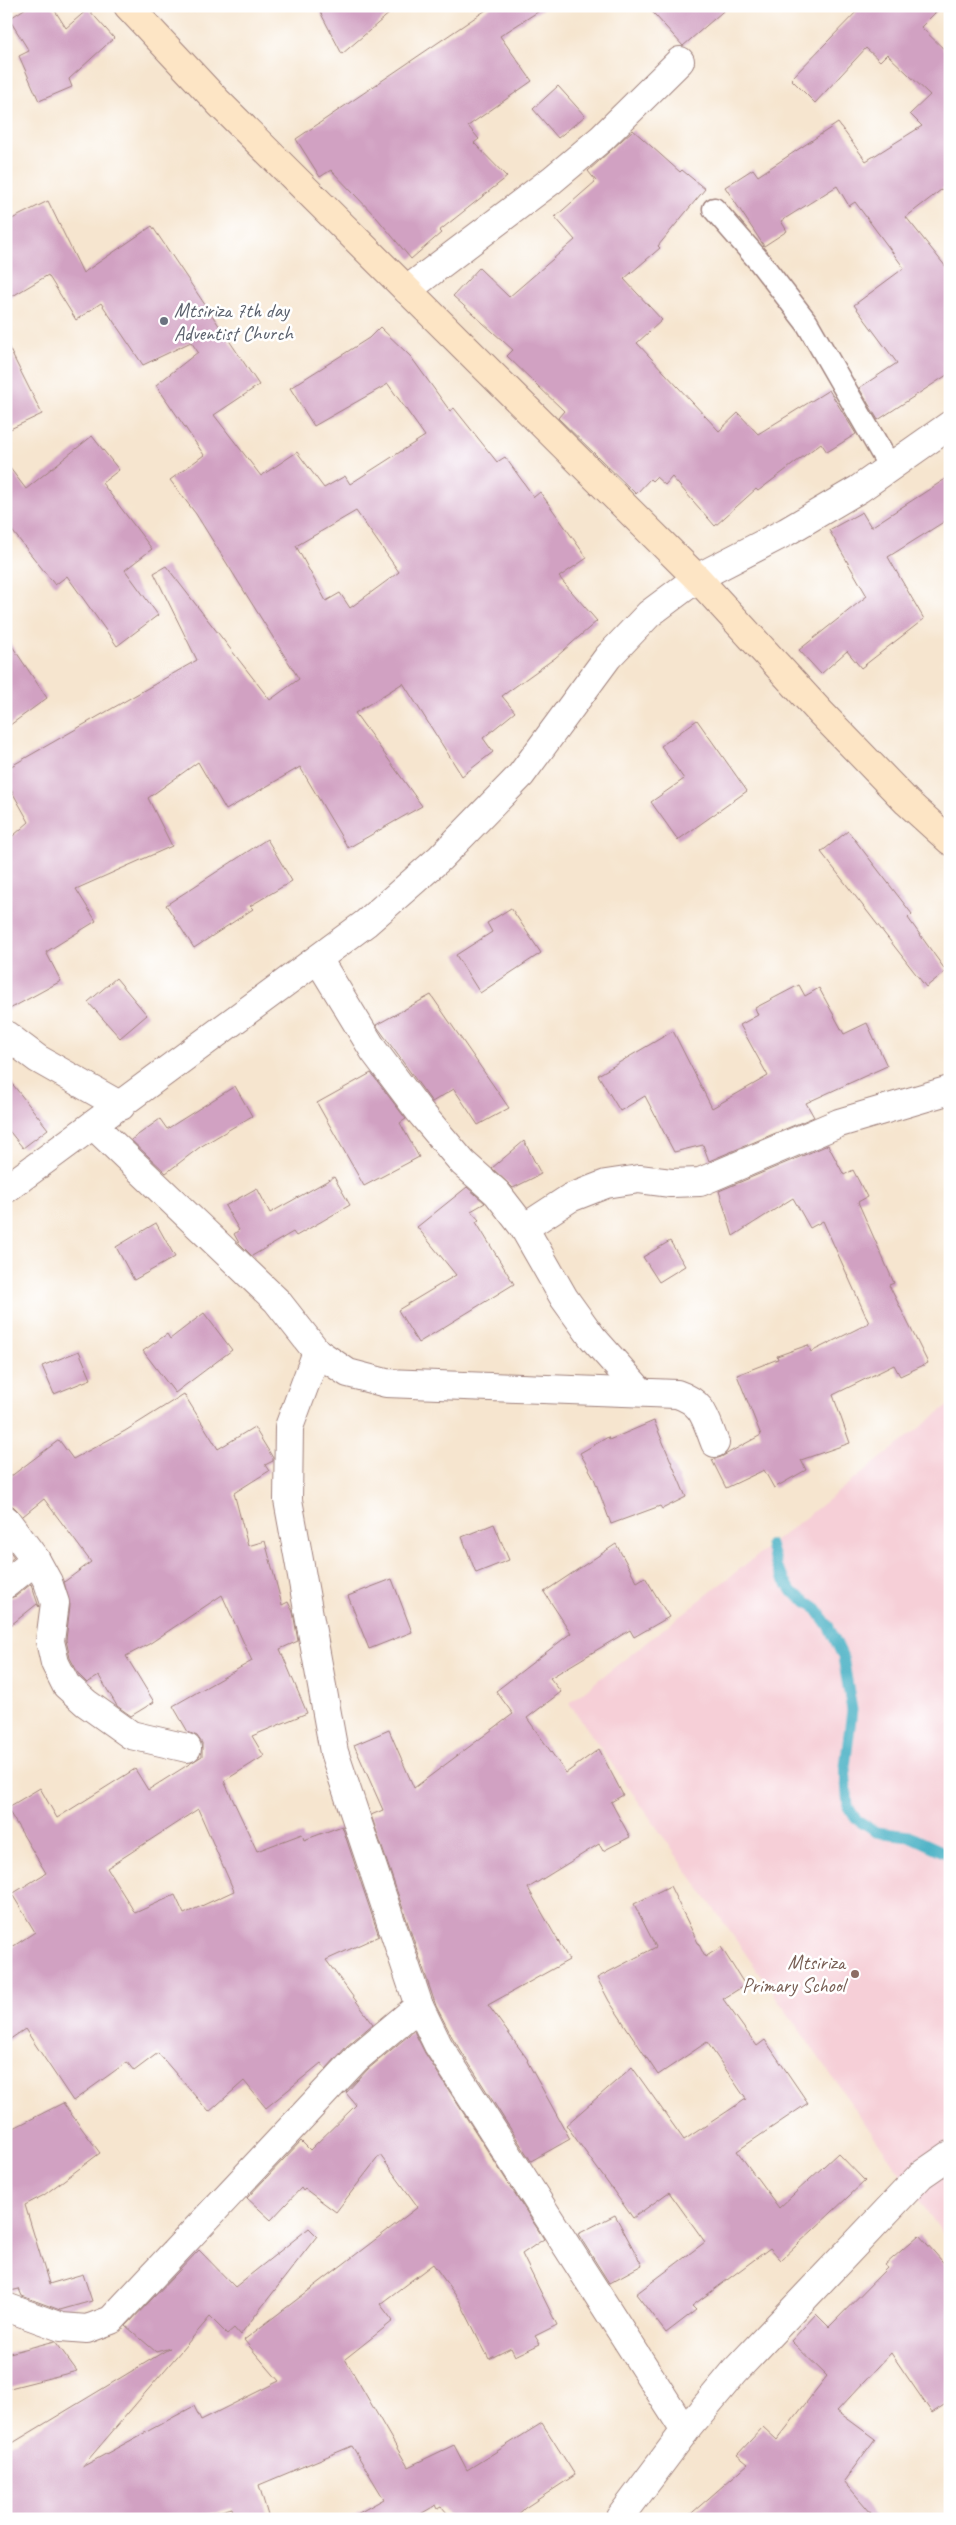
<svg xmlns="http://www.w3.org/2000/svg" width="956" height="2525" viewBox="0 0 956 2525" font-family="Caveat,sans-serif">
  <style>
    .built { fill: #f6cfd7 }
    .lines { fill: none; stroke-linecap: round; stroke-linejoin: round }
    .stream { stroke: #44afc3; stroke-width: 11 }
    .building { fill: #d1a1c2; fill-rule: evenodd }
    .lane-casing { stroke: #a0827d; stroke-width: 25 }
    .street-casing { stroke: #a0827d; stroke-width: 30 }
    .secondary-casing { stroke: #a0827d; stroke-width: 30 }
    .lane { stroke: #fff; stroke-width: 22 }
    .street { stroke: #fff; stroke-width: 28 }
    .secondary { stroke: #fde5c5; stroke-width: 28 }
    .worship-dot { fill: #6b7280; stroke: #fff; stroke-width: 2 }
    .education-dot { fill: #8d6e63; stroke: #fff; stroke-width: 2 }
    .labels { text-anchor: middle; stroke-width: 5; stroke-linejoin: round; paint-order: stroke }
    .worship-label { font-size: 20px; fill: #5b616d; stroke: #fff; text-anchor: start }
    .education-label { font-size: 20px; fill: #785e54; stroke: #fff; text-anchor: end }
  </style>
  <rect width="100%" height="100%" fill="#fff"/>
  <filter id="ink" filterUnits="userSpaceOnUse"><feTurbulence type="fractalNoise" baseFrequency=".02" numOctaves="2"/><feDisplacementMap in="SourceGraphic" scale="10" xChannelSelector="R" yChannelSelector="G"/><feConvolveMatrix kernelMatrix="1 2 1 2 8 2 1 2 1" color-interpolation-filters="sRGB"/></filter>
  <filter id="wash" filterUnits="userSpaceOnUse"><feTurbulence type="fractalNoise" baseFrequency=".0096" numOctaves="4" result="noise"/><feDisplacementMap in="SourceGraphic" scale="20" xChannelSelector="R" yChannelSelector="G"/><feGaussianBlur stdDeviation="1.12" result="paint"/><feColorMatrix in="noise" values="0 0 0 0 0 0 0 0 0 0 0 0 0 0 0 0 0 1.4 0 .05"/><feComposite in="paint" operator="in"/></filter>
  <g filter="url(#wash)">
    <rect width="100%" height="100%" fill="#f6e5cf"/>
    <path class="built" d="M 950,1404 L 950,2244 L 569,1703 Z"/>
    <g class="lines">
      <path class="stream" d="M 770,1545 L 777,1568 L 792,1592 L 815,1607 L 829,1627 L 843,1657 L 852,1710 L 845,1767 L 848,1807 L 856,1819 L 876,1832 L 909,1836 L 950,1855"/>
    </g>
    <g id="blocks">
      <g class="building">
        <path d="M 29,6 L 52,6 L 66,28 L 88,9 L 114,38 L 69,79 L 72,87 L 39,101 L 19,56 L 29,51 L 9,19 Z"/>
        <path d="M 317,6 L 398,6 L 342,54 Z"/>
        <path d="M 492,6 L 547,6 L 500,36 L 532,81 L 468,126 L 479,139 L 474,143 L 507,177 L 439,231 L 441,233 L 411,259 L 377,218 L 331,170 L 320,177 L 296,139 Z"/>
        <path d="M 647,6 L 729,6 L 683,46 Z"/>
        <path d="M 862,6 L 942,6 L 921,27 L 950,55 L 950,183 L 906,217 L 950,272 L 950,373 L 878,420 L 859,388 L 897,363 L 854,305 L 904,268 L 855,202 L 849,206 L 837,186 L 781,221 L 787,231 L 764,246 L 725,187 L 753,169 L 758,176 L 838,123 L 866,161 L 922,126 L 910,114 L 930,95 L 887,54 L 880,61 L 866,48 L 815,103 L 791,79 Z"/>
        <path d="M 558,86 L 585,116 L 558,138 L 533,109 Z"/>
        <path d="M 633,130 L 680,172 L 682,170 L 705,189 L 658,246 L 660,248 L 624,279 L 662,320 L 637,343 L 719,431 L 738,413 L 758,434 L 829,390 L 856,434 L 827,452 L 821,443 L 758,491 L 756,489 L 715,526 L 672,477 L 665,485 L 656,477 L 652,481 L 650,479 L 636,494 L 558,418 L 564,411 L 507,356 L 513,350 L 453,296 L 479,268 L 509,297 L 575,240 L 555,217 L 596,181 L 588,171 Z"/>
        <path d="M 48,201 L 83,273 L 152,226 L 259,385 L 214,415 L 261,476 L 297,452 L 324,488 L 345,476 L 350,484 L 425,436 L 388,384 L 314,426 L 290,388 L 369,338 L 380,327 L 411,357 L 450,411 L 454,408 L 497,462 L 505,457 L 534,497 L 540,492 L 587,558 L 559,577 L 597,621 L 555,658 L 502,696 L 515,712 L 483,738 L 493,752 L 462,776 L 403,683 L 355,713 L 422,806 L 348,848 L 300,767 L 226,810 L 198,762 L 148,798 L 172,846 L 76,889 L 96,921 L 46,952 L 61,981 L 6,1011 L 6,842 L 29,822 L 6,781 L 6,769 L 197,660 L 154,573 L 166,566 L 270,700 L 299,679 L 196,514 L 170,480 L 204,455 L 156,385 L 198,352 L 191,342 L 143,365 L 101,303 L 76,320 L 48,275 L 6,300 L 6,222 ZM 356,511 L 399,572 L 350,608 L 340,593 L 326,601 L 296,546 Z"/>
        <path d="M 6,342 L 42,414 L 6,431 Z"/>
        <path d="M 92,436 L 119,470 L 102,483 L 152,549 L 125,570 L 158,615 L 117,646 L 67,576 L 55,585 L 6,523 L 6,463 L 26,489 Z"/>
        <path d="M 950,476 L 950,518 L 888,557 L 924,619 L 861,668 L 847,651 L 821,674 L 799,650 L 867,596 L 829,530 L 862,512 L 871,527 Z"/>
        <path d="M 6,637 L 47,698 L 6,728 Z"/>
        <path d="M 697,720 L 747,791 L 678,840 L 651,802 L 684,779 L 661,746 Z"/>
        <path d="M 848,831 L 912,914 L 908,918 L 946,971 L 926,987 L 821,852 Z"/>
        <path d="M 267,839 L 292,881 L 250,906 L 253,909 L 194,948 L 166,905 Z"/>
        <path d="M 511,908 L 541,953 L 480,993 L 456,955 L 492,932 L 487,923 Z"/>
        <path d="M 116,978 L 147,1015 L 120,1038 L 88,1002 Z"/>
        <path d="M 799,985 L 805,996 L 819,988 L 844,1034 L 867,1023 L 887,1066 L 806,1103 L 814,1117 L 709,1161 L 703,1145 L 674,1152 L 645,1096 L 620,1111 L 598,1075 L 673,1031 L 712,1108 L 768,1076 L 740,1025 L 758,1015 L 755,1008 Z"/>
        <path d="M 431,995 L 509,1108 L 478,1125 L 454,1089 L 432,1102 L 376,1025 Z"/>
        <path d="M 371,1073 L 406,1119 L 400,1123 L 419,1157 L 364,1186 L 317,1103 Z"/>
        <path d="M 6,1076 L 48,1129 L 23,1148 L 6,1127 Z"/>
        <path d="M 235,1086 L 252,1116 L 200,1147 L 166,1173 L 131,1140 L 160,1119 L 167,1129 Z"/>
        <path d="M 524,1141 L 541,1174 L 513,1188 L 492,1168 Z"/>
        <path d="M 828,1145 L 844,1175 L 853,1170 L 867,1197 L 858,1202 L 894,1283 L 889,1285 L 928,1363 L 900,1376 L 894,1365 L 833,1395 L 850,1443 L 801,1460 L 806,1470 L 774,1488 L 764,1470 L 726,1488 L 712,1460 L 721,1457 L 761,1435 L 737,1375 L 778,1359 L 777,1356 L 808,1345 L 811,1352 L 869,1323 L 823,1221 L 810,1228 L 793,1198 L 733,1236 L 719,1191 Z"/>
        <path d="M 334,1177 L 350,1205 L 296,1236 L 293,1232 L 252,1256 L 239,1243 L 234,1234 L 239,1230 L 225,1206 L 257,1188 L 270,1213 Z"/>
        <path d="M 467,1187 L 485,1203 L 471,1211 L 479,1220 L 476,1222 L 514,1284 L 418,1343 L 398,1310 L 456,1275 L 417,1227 Z"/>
        <path d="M 156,1223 L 175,1257 L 134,1280 L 116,1247 Z"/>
        <path d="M 670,1241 L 685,1266 L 659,1282 L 643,1257 Z"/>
        <path d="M 204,1313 L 232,1350 L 175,1393 L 143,1351 L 167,1334 L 170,1339 Z"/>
        <path d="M 79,1351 L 91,1379 L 54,1394 L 42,1366 Z"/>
        <path d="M 184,1394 L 218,1449 L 254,1427 L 273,1458 L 273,1461 L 265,1465 L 269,1471 L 234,1493 L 248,1546 L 265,1541 L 282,1605 L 288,1602 L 293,1612 L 298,1641 L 280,1649 L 307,1713 L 252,1736 L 264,1756 L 224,1781 L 257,1851 L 302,1834 L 304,1840 L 342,1826 L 379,1936 L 326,1960 L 373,2024 L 347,2046 L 326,2069 L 321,2063 L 266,2108 L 244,2081 L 209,2112 L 158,2053 L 134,2071 L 127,2062 L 73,2101 L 25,2029 L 6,2042 L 6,1951 L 35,1932 L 12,1894 L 46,1873 L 7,1808 L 40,1788 L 57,1818 L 135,1769 L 148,1790 L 202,1756 L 202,1743 L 197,1736 L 188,1732 L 173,1706 L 252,1661 L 222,1595 L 149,1644 L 126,1656 L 154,1702 L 131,1716 L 117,1706 L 99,1676 L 87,1683 L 79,1675 L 70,1658 L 66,1640 L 70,1605 L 64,1582 L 91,1562 L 44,1499 L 23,1516 L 13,1506 L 6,1505 L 6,1480 L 59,1440 L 73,1459 L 125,1431 ZM 198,1809 L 234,1891 L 184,1914 L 175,1895 L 135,1913 L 107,1868 Z"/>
        <path d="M 654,1421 L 686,1497 L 662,1509 L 660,1506 L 611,1524 L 594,1478 L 580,1453 L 608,1437 L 609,1440 Z"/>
        <path d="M 494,1524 L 509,1560 L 476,1573 L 462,1537 Z"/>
        <path d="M 616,1544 L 637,1582 L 645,1577 L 669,1617 L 634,1637 L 630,1630 L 550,1678 L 561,1692 L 527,1718 L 566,1773 L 599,1749 L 623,1795 L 611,1802 L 630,1837 L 603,1851 L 599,1844 L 528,1888 L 569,1960 L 488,2005 L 528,2060 L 527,2061 L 570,2139 L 531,2161 L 452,2037 L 436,2006 L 371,1815 L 383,1810 L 354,1745 L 389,1730 L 414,1788 L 513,1714 L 496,1691 L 571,1633 L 544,1592 Z"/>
        <path d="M 6,1546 L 14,1557 L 6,1564 Z"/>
        <path d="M 392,1579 L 412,1632 L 369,1649 L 348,1596 Z"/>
        <path d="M 31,1584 L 39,1607 L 37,1604 L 6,1629 L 6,1599 L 16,1596 Z"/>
        <path d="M 670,1886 L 705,1957 L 721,1947 L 745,1985 L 723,1999 L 757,2046 L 765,2040 L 808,2103 L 737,2151 L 779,2208 L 838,2153 L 865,2181 L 781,2260 L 770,2248 L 692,2306 L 696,2310 L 666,2333 L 636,2294 L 705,2242 L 669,2192 L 633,2218 L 566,2125 L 632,2067 L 684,2140 L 746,2099 L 707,2042 L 658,2075 L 609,2001 L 597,1978 L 656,1947 L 634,1904 Z"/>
        <path d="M 414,2031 L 425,2053 L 544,2239 L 522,2254 L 557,2325 L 535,2336 L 540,2344 L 515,2356 L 511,2348 L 489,2359 L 459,2300 L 433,2264 L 380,2304 L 393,2321 L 345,2359 L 408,2467 L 454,2445 L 467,2470 L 542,2423 L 575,2475 L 525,2508 L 513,2519 L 452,2519 L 442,2507 L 438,2509 L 436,2505 L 412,2519 L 348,2519 L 384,2499 L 352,2446 L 259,2485 L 269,2519 L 235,2519 L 232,2508 L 192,2519 L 6,2519 L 6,2447 L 170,2348 L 156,2352 L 126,2326 L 199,2250 L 235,2287 L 309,2228 L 317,2236 L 240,2335 L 234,2328 L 227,2334 L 210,2317 L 82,2467 L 194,2406 L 201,2420 L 279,2381 L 244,2340 L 418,2207 L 380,2155 L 336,2212 L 305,2189 L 303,2191 L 301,2188 L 271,2220 L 247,2198 L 301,2141 L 310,2150 L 356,2105 L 346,2093 L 368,2069 Z"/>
        <path d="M 63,2103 L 100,2153 L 44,2195 L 25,2205 L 49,2284 L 83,2274 L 92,2301 L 60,2310 L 22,2296 L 19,2289 L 6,2292 L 6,2132 Z"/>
        <path d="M 615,2215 L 642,2265 L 609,2283 L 578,2234 Z"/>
        <path d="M 919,2235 L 950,2270 L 950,2401 L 932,2413 L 891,2353 L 837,2411 L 875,2439 L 844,2481 L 876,2519 L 685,2519 L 748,2464 L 737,2455 L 763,2427 L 777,2440 L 827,2376 L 791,2341 L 816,2314 L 829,2327 L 887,2268 L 885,2265 Z"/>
        <path d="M 55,2341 L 77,2371 L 6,2389 L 6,2354 Z"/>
      </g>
    </g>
  </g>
  <g filter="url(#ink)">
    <use href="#blocks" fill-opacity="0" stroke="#a0827d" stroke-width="1"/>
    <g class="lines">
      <defs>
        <path id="lane" d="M 714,209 L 760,262 L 807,323 L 890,467"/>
        <g id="street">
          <path d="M 407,290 L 552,180 L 602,138 L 680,61"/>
          <path d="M 318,959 L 374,1051 L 420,1112 L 463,1163 L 497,1193 L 524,1228 L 564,1298 L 592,1337 L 640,1391"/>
          <path d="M 6,1035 L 38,1059 L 121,1106"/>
          <path d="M 93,1125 L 277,1301 L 317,1352 L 348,1373 L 386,1383 L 677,1394 C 704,1403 705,1418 715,1443"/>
          <path d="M 6,1189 L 366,923 L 440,858 L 521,775 L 608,657 L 649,614 L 697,578 L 786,532 L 859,489 L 950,425"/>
          <path d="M 524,1228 L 570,1198 L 606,1184 L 639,1179 L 671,1183 L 700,1182 L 839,1123 L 950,1090"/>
          <path d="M 317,1352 L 289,1427 L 288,1500 L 334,1752 L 419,2006 L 438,2045 L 685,2431"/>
          <path d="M 6,1520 L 36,1560 L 48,1582 L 55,1603 L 50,1641 L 55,1663 L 66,1685 L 86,1703 L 131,1735 L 187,1748"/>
          <path d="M 6,1584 L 36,1560"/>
          <path d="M 6,2307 L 61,2327 L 87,2329 L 111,2320 L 357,2058 L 419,2006"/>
          <path d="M 619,2519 L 685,2431 L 735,2371 L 902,2195 L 921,2175 L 950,2155"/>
        </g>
        <path id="secondary" d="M 128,6 L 219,103 L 697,578 L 821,713 L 907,802 L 950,841"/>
      </defs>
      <use href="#lane" class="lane-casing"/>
      <use href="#street" class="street-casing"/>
      <use href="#secondary" class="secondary-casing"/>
      <use href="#lane" class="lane"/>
      <use href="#street" class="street"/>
      <use href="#secondary" class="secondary"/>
    </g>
  </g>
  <circle class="worship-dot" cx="164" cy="321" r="5"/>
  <circle class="education-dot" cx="855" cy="1974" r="5"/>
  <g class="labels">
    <g class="worship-label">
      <text x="174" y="317">Mtsiriza 7th day<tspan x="174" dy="23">Adventist Church</tspan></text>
    </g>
    <g class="education-label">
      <text x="845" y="1969">Mtsiriza<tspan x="845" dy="23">Primary School</tspan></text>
    </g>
  </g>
  <rect width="956" height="2525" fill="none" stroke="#fff" stroke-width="25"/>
</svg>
